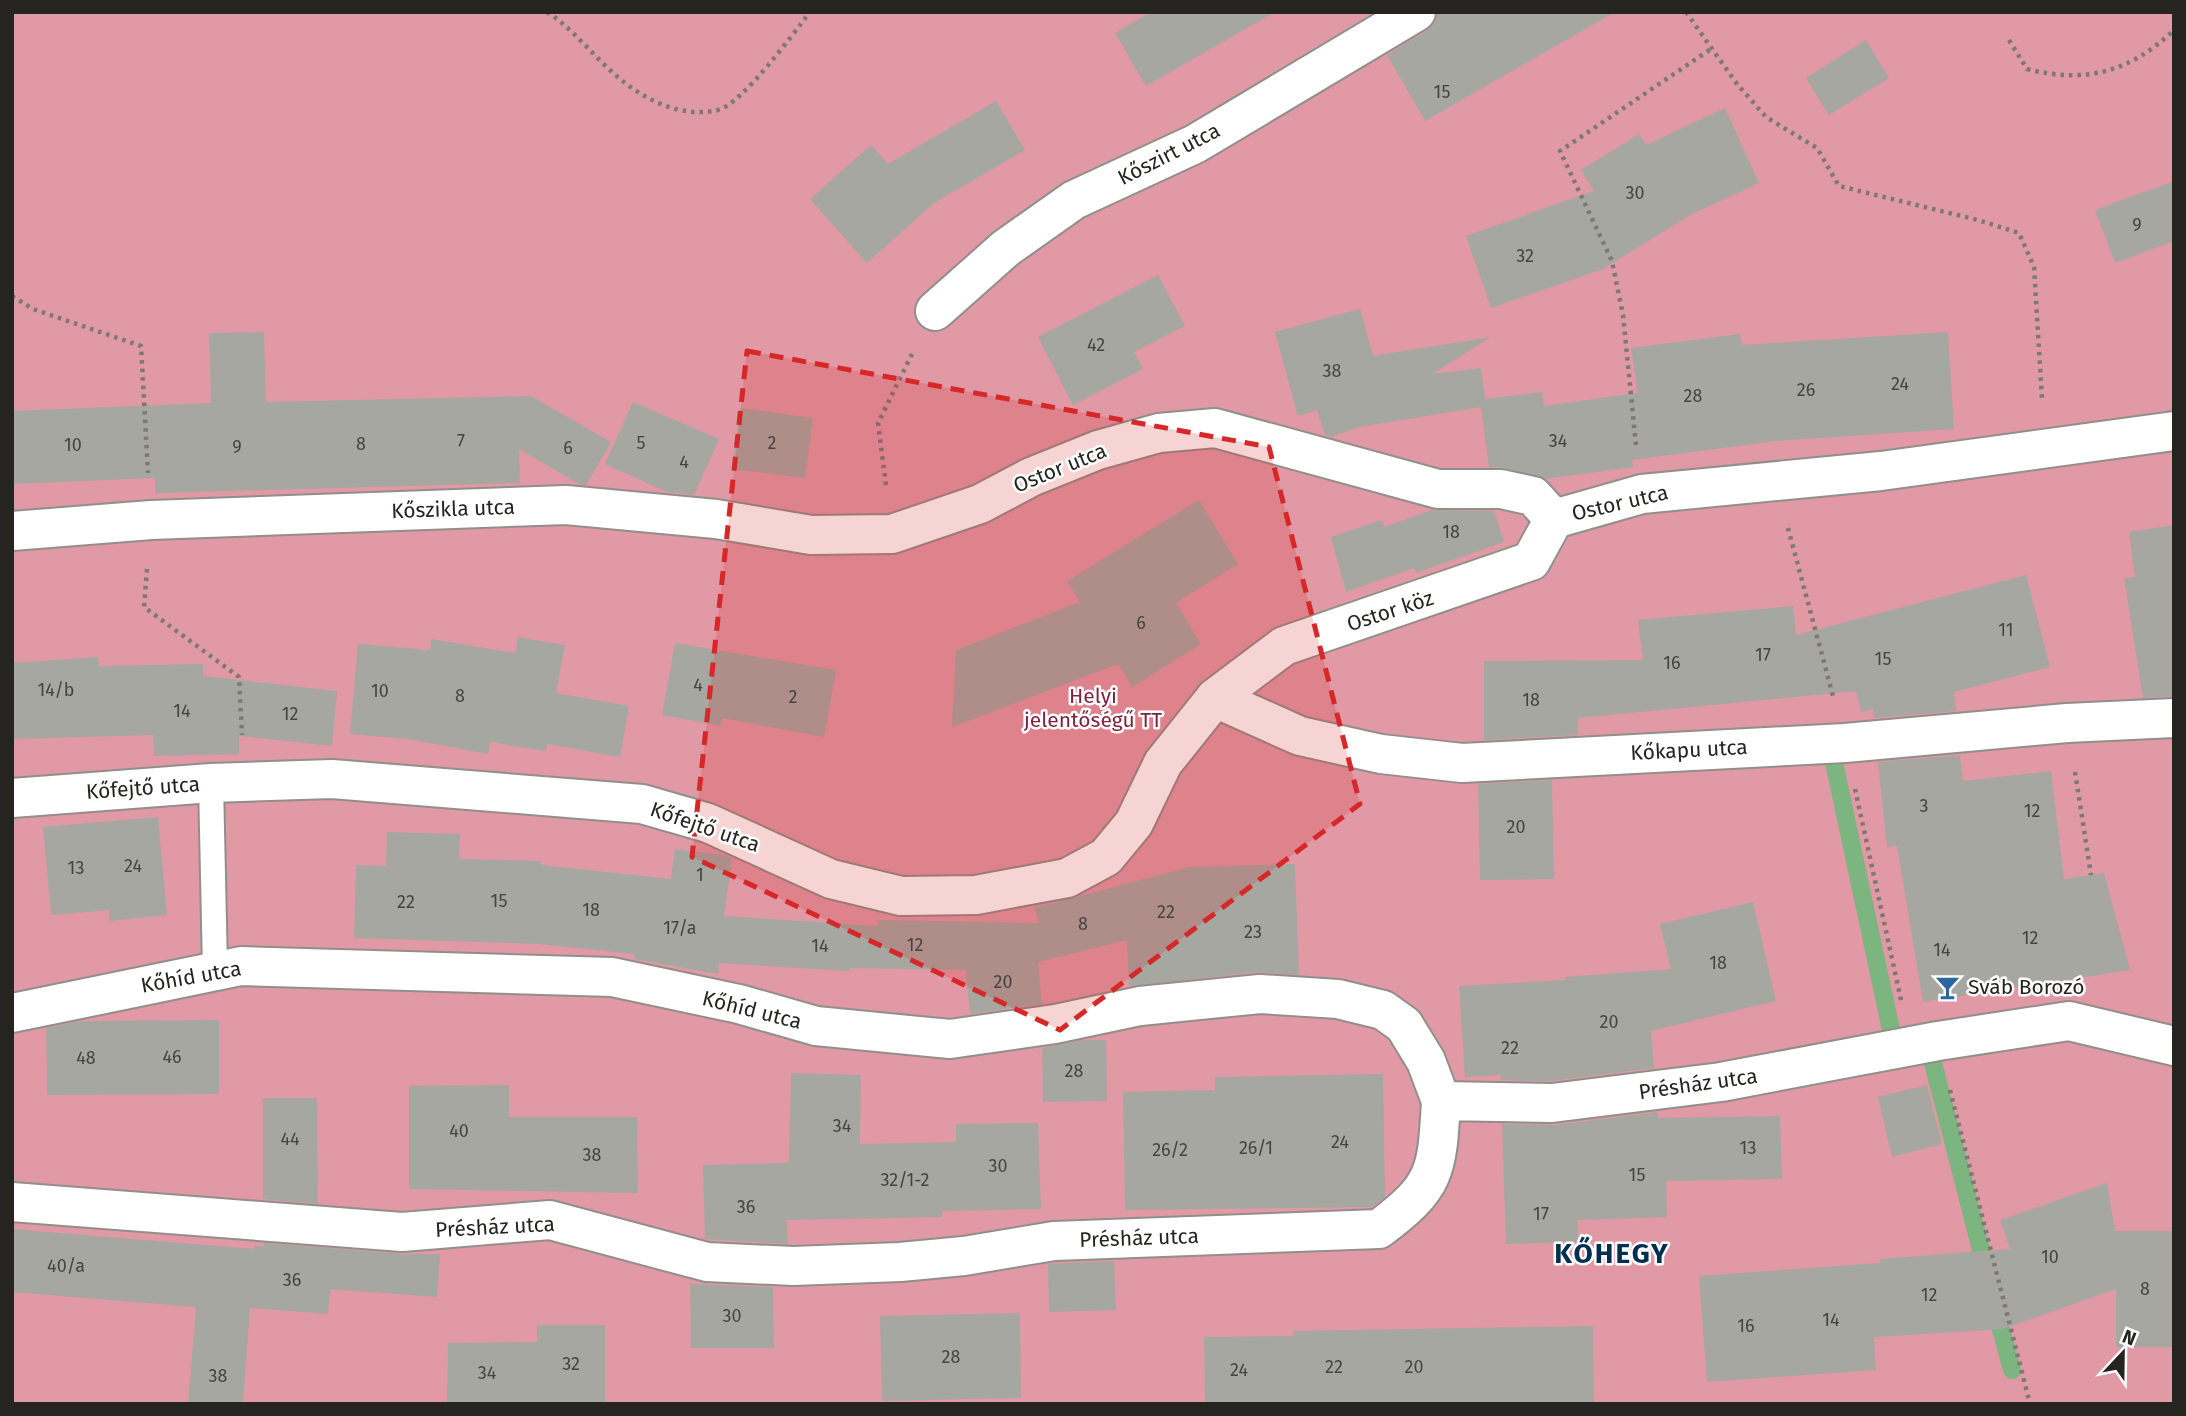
<svg xmlns="http://www.w3.org/2000/svg" width="2186" height="1416" viewBox="0 0 2186 1416" font-family="'Fira Sans',sans-serif">
  <style>
    .green { fill: #e099a5 }
    .lines { fill: none; stroke-linecap: round; stroke-linejoin: round }
    .stream { stroke: #7db580; stroke-width: 18 }
    .building { fill: #a6a7a0 }
    .lane-casing { stroke: #928e89; stroke-width: 28 }
    .street-casing { stroke: #928e89; stroke-width: 42 }
    .path { stroke: #7c7975; stroke-width: 4.5; stroke-dasharray: 3.5 5; stroke-linecap: butt }
    .lane { stroke: #fff; stroke-width: 24 }
    .street { stroke: #fff; stroke-width: 38 }
    .marked { fill: #d62828; fill-opacity: 0.2; stroke: #d62828; stroke-width: 5; stroke-dasharray: 14 9; stroke-linejoin: round }
    .labels { text-anchor: middle; stroke-width: 5; stroke-linejoin: round; paint-order: stroke }
    .number-label { font-size: 18px; fill: #454541 }
    .street-label { font-size: 21px; fill: #252421; stroke: #fff }
    .park-label { font-size: 21px; fill: #7f233d; stroke: #fff }
    .poi-label { font-size: 21px; fill: #252421; stroke: #fff; text-anchor: start }
    .district-label { font-size: 28px; font-weight: bold; letter-spacing: 2px; fill: #022e52; stroke: #fff }
  </style>
  <rect width="100%" height="100%" fill="#e2ded8"/>
  <rect class="green" x="12" y="12" width="2162" height="1392"/>
  <g class="lines">
    <g class="stream">
      <path d="M 1832,753 L 1891,1030"/>
      <path d="M 1932,1059 L 1987,1273"/>
      <path d="M 1995,1307 L 2012,1370"/>
    </g>
  </g>
  <g class="building">
    <path d="M 1151,12 L 1275,12 L 1146,86 L 1115,33 Z"/>
    <path d="M 1438,12 L 1615,12 L 1425,121 L 1387,55 L 1428,30 L 1435,23 Z"/>
    <path d="M 1866,40 L 1889,78 L 1829,115 L 1806,78 Z"/>
    <path d="M 996,101 L 1025,150 L 934,203 L 867,263 L 810,199 L 871,145 L 888,164 Z"/>
    <path d="M 1725,108 L 1759,183 L 1692,214 L 1603,269 L 1491,308 L 1466,236 L 1594,191 L 1581,170 L 1639,134 L 1646,145 Z"/>
    <path d="M 2174,181 L 2174,241 L 2115,263 L 2095,210 Z"/>
    <path d="M 1158,275 L 1185,326 L 1134,352 L 1143,369 L 1073,405 L 1038,337 Z"/>
    <path d="M 1360,309 L 1373,356 L 1491,337 L 1432,374 L 1481,368 L 1485,399 L 1542,392 L 1544,406 L 1638,393 L 1631,348 L 1740,334 L 1742,345 L 1948,332 L 1954,429 L 1776,441 L 1632,460 L 1633,467 L 1545,479 L 1506,468 L 1489,467 L 1481,407 L 1359,427 L 1331,437 L 1325,435 L 1317,410 L 1298,416 L 1275,332 Z"/>
    <path d="M 264,332 L 266,402 L 531,396 L 611,442 L 586,485 L 579,484 L 519,449 L 520,483 L 155,493 L 155,478 L 12,484 L 12,411 L 211,403 L 209,333 Z"/>
    <path d="M 633,402 L 719,439 L 694,495 L 667,492 L 605,464 Z"/>
    <path d="M 740,408 L 813,418 L 805,478 L 732,469 Z"/>
    <path d="M 1199,500 L 1238,564 L 1176,603 L 1201,644 L 1132,687 L 1118,664 L 952,727 L 956,650 L 1080,602 L 1067,581 Z"/>
    <path d="M 1432,510 L 1494,511 L 1504,542 L 1416,573 L 1414,568 L 1346,592 L 1331,537 L 1382,520 L 1384,527 Z"/>
    <path d="M 2174,525 L 2174,696 L 2143,698 L 2124,578 L 2135,577 L 2129,532 Z"/>
    <path d="M 2026,575 L 2050,667 L 1954,692 L 1956,711 L 1874,718 L 1873,709 L 1861,712 L 1856,691 L 1578,718 L 1578,735 L 1484,740 L 1484,661 L 1643,660 L 1638,620 L 1793,606 L 1796,635 Z"/>
    <path d="M 518,637 L 565,645 L 556,693 L 629,706 L 620,757 L 547,744 L 546,751 L 490,742 L 488,754 L 409,739 L 350,734 L 358,644 L 430,650 L 431,639 L 515,653 Z"/>
    <path d="M 675,643 L 836,670 L 824,737 L 722,718 L 721,726 L 662,715 Z"/>
    <path d="M 98,657 L 99,666 L 203,664 L 203,676 L 337,691 L 332,746 L 239,736 L 239,754 L 154,756 L 153,735 L 12,739 L 12,663 Z"/>
    <path d="M 1960,755 L 1963,781 L 2051,771 L 2064,879 L 2104,873 L 2130,970 L 1923,1002 L 1897,846 L 1887,847 L 1878,762 Z"/>
    <path d="M 1552,780 L 1554,879 L 1480,880 L 1478,784 Z"/>
    <path d="M 158,817 L 167,915 L 109,921 L 109,910 L 51,915 L 43,827 Z"/>
    <path d="M 387,832 L 460,834 L 459,859 L 541,861 L 541,865 L 671,879 L 675,849 L 725,855 L 732,858 L 724,916 L 878,926 L 878,920 L 1039,923 L 1034,908 L 1190,867 L 1295,864 L 1299,975 L 1258,972 L 1129,986 L 1127,940 L 1038,962 L 1042,1004 L 970,1014 L 966,970 L 850,968 L 849,971 L 719,963 L 718,974 L 634,959 L 634,954 L 539,944 L 354,938 L 356,865 L 386,866 Z"/>
    <path d="M 1753,902 L 1776,1001 L 1651,1031 L 1654,1068 L 1551,1081 L 1501,1080 L 1501,1075 L 1465,1077 L 1459,986 L 1565,980 L 1565,977 L 1671,969 L 1660,924 Z"/>
    <path d="M 219,1020 L 219,1094 L 47,1095 L 46,1028 L 81,1021 Z"/>
    <path d="M 1084,1040 L 1106,1040 L 1107,1101 L 1043,1102 L 1042,1048 Z"/>
    <path d="M 791,1073 L 861,1075 L 860,1144 L 956,1142 L 956,1124 L 1038,1123 L 1041,1209 L 942,1211 L 942,1217 L 787,1220 L 788,1244 L 705,1239 L 703,1165 L 789,1163 Z"/>
    <path d="M 1383,1074 L 1385,1197 L 1371,1207 L 1125,1210 L 1123,1092 L 1215,1090 L 1215,1077 Z"/>
    <path d="M 509,1085 L 509,1117 L 637,1117 L 638,1193 L 409,1189 L 409,1086 Z"/>
    <path d="M 1927,1085 L 1942,1144 L 1892,1157 L 1878,1097 Z"/>
    <path d="M 263,1098 L 317,1098 L 318,1204 L 263,1199 Z"/>
    <path d="M 1657,1112 L 1658,1118 L 1780,1116 L 1782,1179 L 1666,1181 L 1667,1217 L 1578,1220 L 1578,1242 L 1506,1244 L 1502,1124 L 1555,1125 Z"/>
    <path d="M 2107,1183 L 2115,1231 L 2174,1231 L 2174,1347 L 2116,1347 L 2116,1289 L 2003,1329 L 1874,1337 L 1876,1370 L 1707,1382 L 1699,1276 L 1880,1263 L 1880,1259 L 2010,1249 L 2000,1220 Z"/>
    <path d="M 12,1229 L 254,1249 L 254,1246 L 264,1247 L 264,1243 L 401,1254 L 440,1254 L 437,1297 L 330,1289 L 328,1314 L 250,1308 L 243,1404 L 188,1404 L 196,1307 L 12,1292 Z"/>
    <path d="M 1114,1261 L 1116,1310 L 1049,1312 L 1048,1264 Z"/>
    <path d="M 690,1284 L 773,1287 L 774,1348 L 691,1348 Z"/>
    <path d="M 1020,1313 L 1021,1398 L 882,1401 L 880,1316 Z"/>
    <path d="M 537,1325 L 605,1325 L 605,1404 L 447,1404 L 448,1343 L 537,1342 Z"/>
    <path d="M 1593,1326 L 1594,1404 L 1205,1404 L 1204,1337 L 1294,1336 L 1293,1331 Z"/>
  </g>
  <g class="lines">
    <defs>
      <path id="lane" d="M 211,783 L 215,969"/>
      <g id="street">
        <path d="M 935,311 L 1006,248 L 1074,200 L 1195,144 L 1416,12"/>
        <path d="M 12,531 L 151,520 L 566,505 L 716,519 L 811,535 L 892,534 L 980,504 L 1031,477 L 1098,450 L 1159,433 L 1215,428 L 1438,489 L 1501,489 L 1533,496 L 1554,519 L 1642,494 L 1881,471 L 2174,431"/>
        <path d="M 1215,698 L 1300,736 L 1381,754 L 1462,763 L 1845,743 L 2067,723 L 2174,718"/>
        <path d="M 12,798 L 211,783 L 332,779 L 642,804 L 708,823 L 831,879 L 901,896 L 976,895 L 1067,878 L 1106,857 L 1134,823 L 1163,763 L 1215,698 L 1284,646 L 1531,561 L 1554,519"/>
        <path d="M 12,1013 L 241,966 L 612,977 L 739,1004 L 816,1026 L 950,1039 L 1055,1024 L 1140,1006 L 1260,994 L 1338,999 L 1383,1010 L 1404,1025 L 1426,1061 L 1441,1101"/>
        <path d="M 12,1202 L 402,1232 L 550,1220 L 707,1262 L 793,1266 L 900,1262 L 964,1256 L 1054,1241 L 1379,1229 C 1437,1186 1437,1171 1441,1101 L 1552,1103 L 1721,1082 L 1938,1041 L 2069,1021 L 2174,1046"/>
      </g>
    </defs>
    <use href="#lane" class="lane-casing"/>
    <use href="#street" class="street-casing"/>
    <g class="path">
      <path d="M 547,12 C 571,27 590,52 611,71 C 639,97 678,119 718,110 C 742,104 793,34 810,12"/>
      <path d="M 1686,12 L 1737,84 L 1766,117 L 1817,148 L 1839,186 L 1978,220 L 2019,233 L 2034,267 L 2042,399"/>
      <path d="M 2009,40 L 2027,69 C 2086,84 2130,72 2174,30"/>
      <path d="M 12,296 L 33,309 L 141,346 L 148,473"/>
      <path d="M 1636,445 L 1623,315 L 1612,261 L 1560,151 L 1711,49"/>
      <path d="M 886,485 L 878,423 L 913,352"/>
      <path d="M 1788,528 L 1833,696"/>
      <path d="M 147,569 L 144,607 L 239,677 L 242,735"/>
      <path d="M 2075,772 L 2091,875"/>
      <path d="M 1855,789 L 1901,1000"/>
      <path d="M 1950,1090 L 2030,1404"/>
    </g>
    <use href="#lane" class="lane"/>
    <use href="#street" class="street"/>
  </g>
  <path class="marked" d="M 747,351 L 1269,447 L 1360,804 L 1060,1030 L 692,857 Z"/>
  <defs>
    <symbol id="bar-bare" viewBox="-9 -9 18 18"><path d="M-6-5H6L.8 .8V4.5H3.5V6h-7V4.5H-.8V.8Z" fill="#2b669e" stroke="#fff" stroke-width="2.5" paint-order="stroke"/></symbol>
  </defs>
  <g fill-rule="evenodd">
    <use href="#bar-bare" x="1930" y="970" width="35" height="35"/>
  </g>
  <g class="labels">
    <g class="number-label">
      <text x="1442" y="98">15</text>
      <text x="1635" y="199">30</text>
      <text x="2137" y="231">9</text>
      <text x="1525" y="262">32</text>
      <text x="1096" y="351">42</text>
      <text x="1332" y="377">38</text>
      <text x="1900" y="390">24</text>
      <text x="1806" y="396">26</text>
      <text x="1693" y="402">28</text>
      <text x="461" y="447">7</text>
      <text x="1558" y="447">34</text>
      <text x="641" y="449">5</text>
      <text x="772" y="449">2</text>
      <text x="361" y="450">8</text>
      <text x="73" y="451">10</text>
      <text x="237" y="453">9</text>
      <text x="568" y="454">6</text>
      <text x="684" y="468">4</text>
      <text x="1451" y="538">18</text>
      <text x="1141" y="629">6</text>
      <text x="2006" y="636">11</text>
      <text x="1763" y="661">17</text>
      <text x="1883" y="665">15</text>
      <text x="1672" y="669">16</text>
      <text x="698" y="691">4</text>
      <text x="56" y="696">14/b</text>
      <text x="380" y="697">10</text>
      <text x="460" y="702">8</text>
      <text x="793" y="703">2</text>
      <text x="1531" y="706">18</text>
      <text x="182" y="717">14</text>
      <text x="290" y="720">12</text>
      <text x="1924" y="812">3</text>
      <text x="2032" y="817">12</text>
      <text x="1516" y="833">20</text>
      <text x="133" y="872">24</text>
      <text x="76" y="874">13</text>
      <text x="700" y="881">1</text>
      <text x="499" y="907">15</text>
      <text x="406" y="908">22</text>
      <text x="591" y="916">18</text>
      <text x="1166" y="918">22</text>
      <text x="1083" y="930">8</text>
      <text x="680" y="934">17/a</text>
      <text x="1253" y="938">23</text>
      <text x="2030" y="944">12</text>
      <text x="915" y="951">12</text>
      <text x="820" y="952">14</text>
      <text x="1942" y="956">14</text>
      <text x="1718" y="969">18</text>
      <text x="1003" y="988">20</text>
      <text x="1609" y="1028">20</text>
      <text x="1510" y="1054">22</text>
      <text x="172" y="1063">46</text>
      <text x="86" y="1064">48</text>
      <text x="1074" y="1077">28</text>
      <text x="842" y="1132">34</text>
      <text x="459" y="1137">40</text>
      <text x="290" y="1145">44</text>
      <text x="1340" y="1148">24</text>
      <text x="1256" y="1154">26/1</text>
      <text x="1748" y="1154">13</text>
      <text x="1170" y="1156">26/2</text>
      <text x="592" y="1161">38</text>
      <text x="998" y="1172">30</text>
      <text x="1637" y="1181">15</text>
      <text x="905" y="1186">32/1-2</text>
      <text x="746" y="1213">36</text>
      <text x="1541" y="1220">17</text>
      <text x="2050" y="1263">10</text>
      <text x="66" y="1272">40/a</text>
      <text x="292" y="1286">36</text>
      <text x="2145" y="1295">8</text>
      <text x="1929" y="1301">12</text>
      <text x="732" y="1322">30</text>
      <text x="1831" y="1326">14</text>
      <text x="1746" y="1332">16</text>
      <text x="951" y="1363">28</text>
      <text x="571" y="1370">32</text>
      <text x="1334" y="1373">22</text>
      <text x="1414" y="1373">20</text>
      <text x="1239" y="1376">24</text>
      <text x="487" y="1379">34</text>
      <text x="218" y="1382">38</text>
    </g>
    <g class="street-label">
      <text transform="translate(1169 154) rotate(-27)" y="7">Kőszirt utca</text>
      <text transform="translate(1060 468) rotate(-22)" y="7">Ostor utca</text>
      <text transform="translate(1620 503) rotate(-13)" y="7">Ostor utca</text>
      <text transform="translate(453 509) rotate(-2)" y="7">Kőszikla utca</text>
      <text transform="translate(1390 611) rotate(-18)" y="7">Ostor köz</text>
      <text transform="translate(1689 750) rotate(-3)" y="7">Kőkapu utca</text>
      <text transform="translate(143 788) rotate(-4)" y="7">Kőfejtő utca</text>
      <text transform="translate(705 827) rotate(19)" y="7">Kőfejtő utca</text>
      <text transform="translate(191 977) rotate(-10)" y="7">Kőhíd utca</text>
      <text transform="translate(752 1010) rotate(14)" y="7">Kőhíd utca</text>
      <text transform="translate(1698 1084) rotate(-8)" y="7">Présház utca</text>
      <text transform="translate(495 1227) rotate(-3)" y="7">Présház utca</text>
      <text transform="translate(1139 1238) rotate(-2)" y="7">Présház utca</text>
    </g>
    <g class="park-label">
      <text x="1093" y="703">Helyi<tspan x="1093" dy="24">jelentőségű TT</tspan></text>
    </g>
    <g class="poi-label">
      <text x="1968" y="994">Sváb Borozó</text>
    </g>
    <g class="district-label">
      <text x="1612" y="1263">KŐHEGY</text>
    </g>
  </g>
  <rect width="2186" height="1416" fill="none" stroke="#252421" stroke-width="28"/>
  <g transform="translate(2123 1353) rotate(22)" stroke="#ffffff" stroke-width="5" paint-order="stroke">
  <path d="M0-5L12 26L0 18L-12 26Z" fill="#252421"/>
  <text y="-10" font-size="19" font-weight="bold" text-anchor="middle" fill="#252421">N</text>
  </g>
</svg>
